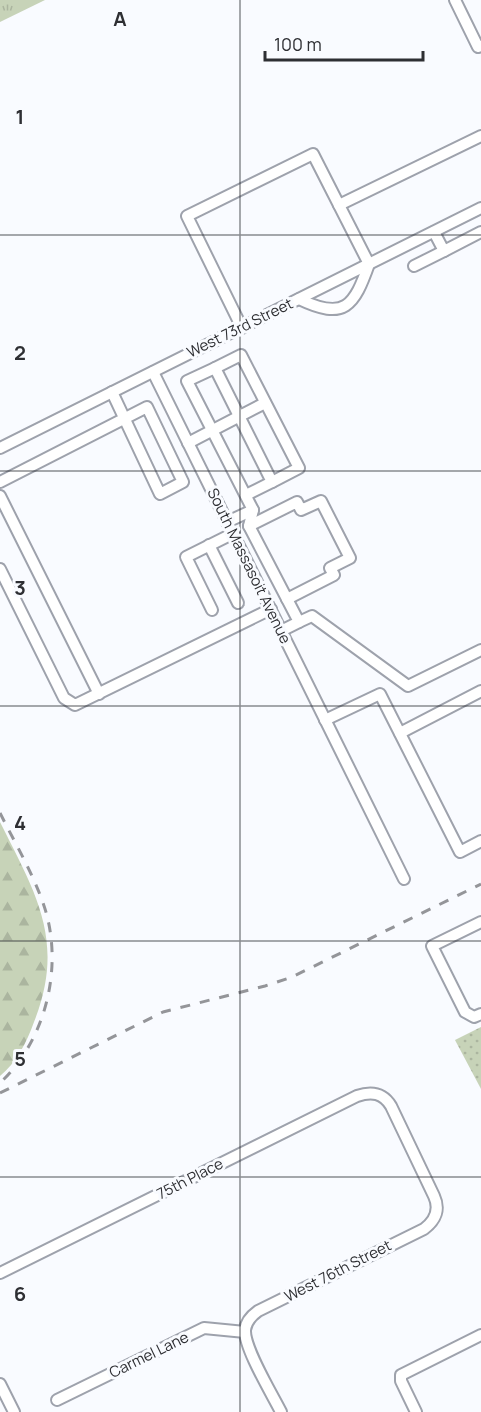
<svg xmlns="http://www.w3.org/2000/svg" width="481" height="1412" viewBox="0 0 481 1412" font-family="Manrope,sans-serif">
  <style>
    .grass { fill: url(#grass-tufts) }
    .forest { fill: url(#forest-firs) }
    .park { fill: url(#park-dots) }
    .lines { fill: none; stroke-linecap: round; stroke-linejoin: round }
    .minor-casing { stroke: #9ea2ac; stroke-width: 14 }
    .minor { stroke: #fff; stroke-width: 10 }
    .rail { stroke: #949599; stroke-width: 3; stroke-dasharray: 10 10; stroke-linecap: butt }
    .grid { fill: none; stroke: #2e2f33; stroke-width: 1.5; stroke-opacity: 0.55 }
    .labels { text-anchor: middle; stroke-width: 6; stroke-linejoin: round; paint-order: stroke }
    .street-label { font-size: 15px; fill: #2e2f33; stroke: #f9fbff }
    .grid-label { font-size: 20px; text-anchor: middle; font-weight: bold; fill: #2e2f33; stroke: #f9fbff; stroke-width: 6; stroke-linejoin: round; paint-order: stroke }
  </style>
  <defs>
    <pattern id="grass-tufts" width="24" height="20" patternUnits="userSpaceOnUse" patternTransform="scale(1.5)"><rect width="24" height="20" fill="#c7d3b8"/><path d="M3 7l-1-3M5 7V3M7 7l1-3M15 17l-1-3M17 17v-4M19 17l1-3" fill="none" stroke="#abb59f"/></pattern>
    <pattern id="forest-firs" width="22" height="20" patternUnits="userSpaceOnUse" patternTransform="scale(1.5)"><rect width="22" height="20" fill="#c7d3b8"/><path d="M5 1l3.5 6h-7zM16 11l3.5 6h-7z" fill="#abb59f"/></pattern>
    <pattern id="park-dots" width="8" height="8" patternUnits="userSpaceOnUse" patternTransform="scale(1.5)"><rect width="8" height="8" fill="#c7d3b8"/><path d="M2 2h.1M6 6h.1" fill="none" stroke="#abb59f" stroke-width="1.8" stroke-linecap="round"/></pattern>
  </defs>
  <rect width="100%" height="100%" fill="#f9fbff"/>
  <path class="grass" d="M 0,0 L 45,0 L 0,22 Z"/>
  <path class="forest" d="M 0,822 C 36,894 66,941 34,1022 C 27,1042 16,1063 0,1076 Z"/>
  <path class="park" d="M 481,1027 L 481,1089 L 455,1040 Z"/>
  <g class="lines">
    <defs>
      <g id="minor">
        <path d="M 455,0 L 478,47 L 481,46"/>
        <path d="M 339,205 L 481,136"/>
        <path d="M 434,232 L 444,251 L 481,232"/>
        <path d="M 414,266 L 444,251"/>
        <path d="M 242,328 L 187,216 L 313,154 L 369,264 C 354,306 345,321 299,299"/>
        <path d="M 215,368 L 241,355 L 299,468 L 272,482"/>
        <path d="M 153,372 L 404,879"/>
        <path d="M 188,443 L 265,403"/>
        <path d="M 0,448 L 481,208"/>
        <path d="M 0,482 L 147,407 L 183,482 L 160,494 L 112,392"/>
        <path d="M 246,495 L 272,482 L 215,368 L 187,381 L 253,510 L 249,526 L 299,622 L 281,631"/>
        <path d="M 0,496 L 99,694"/>
        <path d="M 227,522 L 253,510"/>
        <path d="M 249,526 L 297,502 L 301,510 L 321,501 L 350,558 L 330,568 L 334,575 L 287,599"/>
        <path d="M 209,545 L 238,603"/>
        <path d="M 0,569 L 64,698 L 75,705 L 271,609"/>
        <path d="M 212,610 L 186,557 L 234,533"/>
        <path d="M 299,622 L 312,616 L 408,686 L 481,650"/>
        <path d="M 325,720 L 380,694 L 460,852 L 481,841"/>
        <path d="M 400,733 L 481,691"/>
        <path d="M 481,922 L 432,946 L 465,1012 L 474,1017 L 481,1014"/>
        <path d="M 0,1273 L 357,1096 C 372,1091 383,1093 391,1106 L 434,1196 C 440,1209 436,1220 424,1229 L 258,1311 C 251,1316 246,1321 245,1330 C 244,1348 272,1394 281,1412"/>
        <path d="M 0,1384 L 14,1412"/>
        <path d="M 57,1400 L 204,1328 L 245,1332"/>
        <path d="M 416,1412 L 401,1381 L 401,1375 L 481,1335"/>
      </g>
    </defs>
    <use href="#minor" class="minor-casing"/>
    <use href="#minor" class="minor"/>
    <g class="rail">
      <path d="M 0,813 C 14,841 31,870 42,900 C 65,961 48,1038 0,1083"/>
      <path d="M 0,1093 L 163,1012 L 265,986 L 292,977 L 481,884"/>
    </g>
  </g>
  <path class="grid" d="M 240,0 L 240,1412M 0,235 L 481,235M 0,471 L 481,471M 0,706 L 481,706M 0,941 L 481,941M 0,1177 L 481,1177"/>
  <g class="labels">
    <g class="street-label">
      <text transform="translate(240 328) rotate(-26)" y="5">West 73rd Street</text>
      <text transform="translate(249 566) rotate(64)" y="5">South Massasoit Avenue</text>
      <text transform="translate(190 1179) rotate(-27)" y="5">75th Place</text>
      <text transform="translate(338 1271) rotate(-27)" y="5">West 76th Street</text>
      <text transform="translate(149 1355) rotate(-26)" y="5">Carmel Lane</text>
    </g>
  </g>
  <g class="grid-label">
    <text x="120" y="26">A</text>
    <text x="20" y="124">1</text>
    <text x="20" y="360">2</text>
    <text x="20" y="595">3</text>
    <text x="20" y="830">4</text>
    <text x="20" y="1066">5</text>
    <text x="20" y="1301">6</text>
  </g>
  <path d="M265 51v9h158v-9" fill="none" stroke="#2e2f33" stroke-width="3"/>
  <text x="274" y="51" font-size="18" fill="#2e2f33" stroke="#f9fbff" stroke-width="4.5" paint-order="stroke">100 m</text>
</svg>
